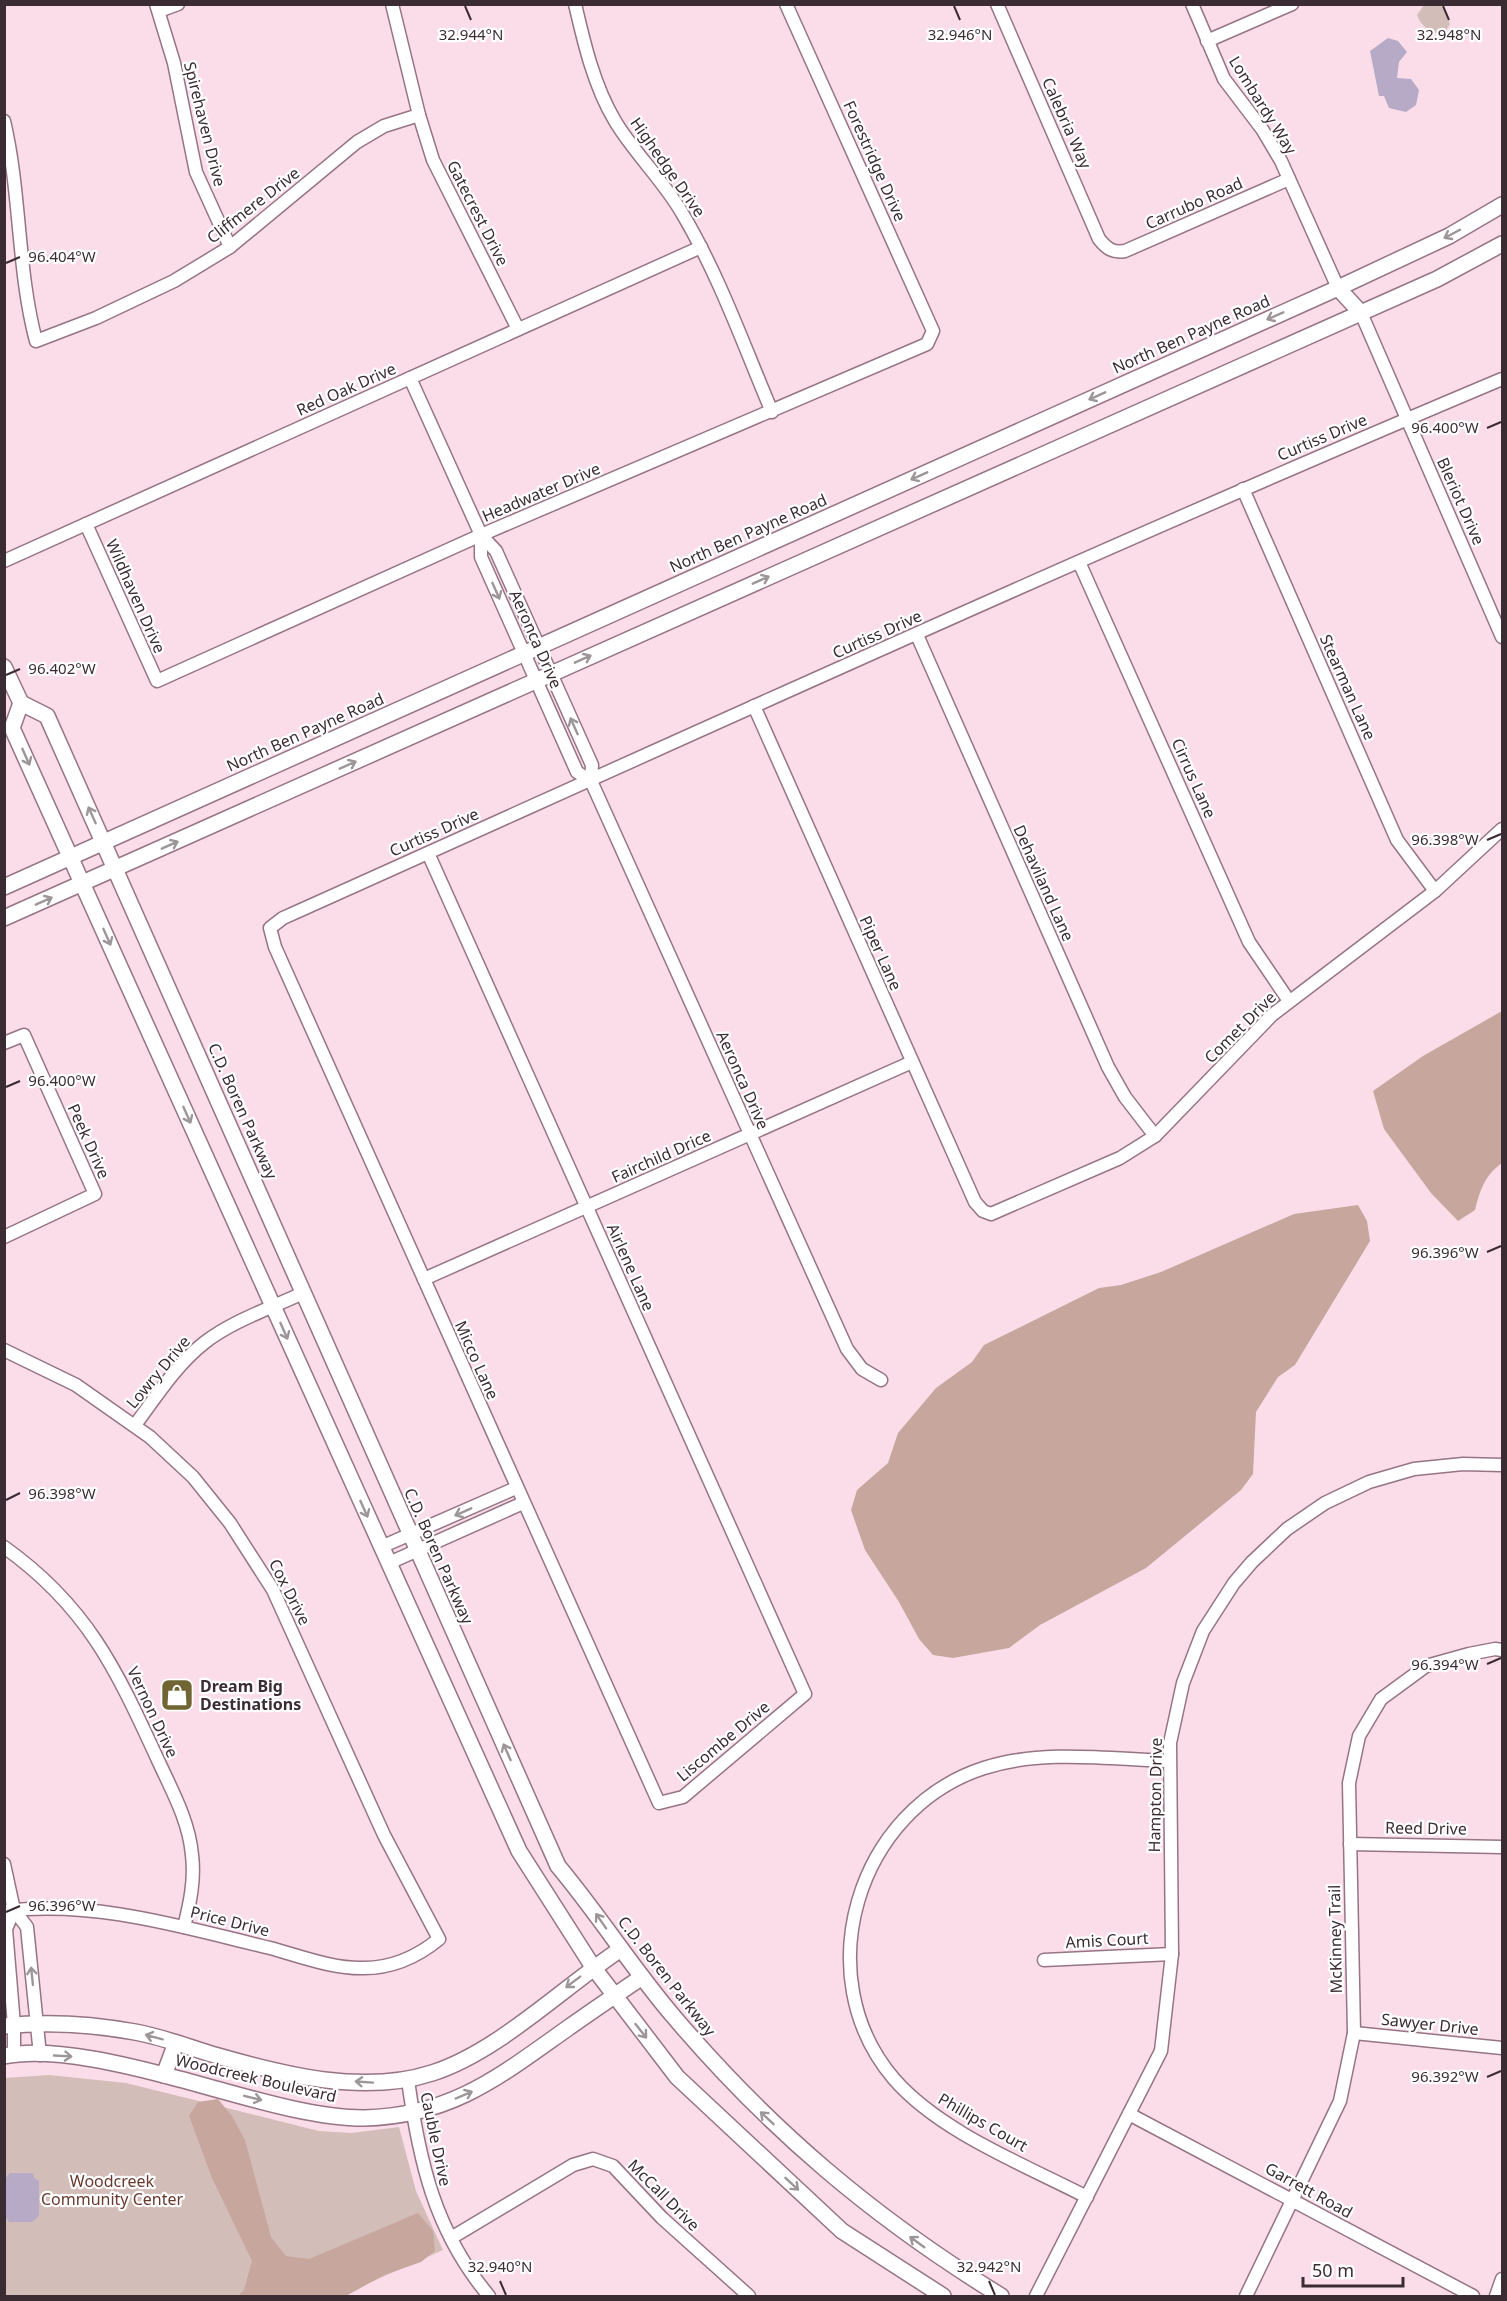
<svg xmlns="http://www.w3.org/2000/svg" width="1507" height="2301" viewBox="0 0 1507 2301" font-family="'Noto Sans',sans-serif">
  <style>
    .green { fill: #d3bdb8 }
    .forest { fill: #c7a69e }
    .water { fill: #b7aac6 }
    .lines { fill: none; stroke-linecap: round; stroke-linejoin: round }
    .minor-casing { stroke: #967484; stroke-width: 15 }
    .tertiary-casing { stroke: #967484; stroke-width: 18 }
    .minor { stroke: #fff; stroke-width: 12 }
    .tertiary { stroke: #fff; stroke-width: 15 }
    .oneway { stroke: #9d9699 }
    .ticks { fill: none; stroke: #3b2c33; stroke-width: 2 }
    .labels { text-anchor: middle; stroke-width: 4.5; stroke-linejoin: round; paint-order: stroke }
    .street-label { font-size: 16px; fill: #3b2c33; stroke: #fff }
    .poi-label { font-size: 16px; font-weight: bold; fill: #3b2c33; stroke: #fff; text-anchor: start }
    .park-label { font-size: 16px; fill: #69382e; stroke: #fff }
    .ticks-label { font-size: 15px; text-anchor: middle; fill: #3b2c33; stroke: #fff; stroke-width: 4.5; stroke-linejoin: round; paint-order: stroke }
  </style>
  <rect width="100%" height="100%" fill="#fbddea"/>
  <g class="green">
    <path d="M 1424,5 L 1441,5 L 1450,24 L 1442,37 C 1431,29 1423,30 1417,15 Z"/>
    <path d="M 49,2075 L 126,2083 L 319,2131 L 351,2133 L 399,2127 L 416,2191 L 443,2250 L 340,2296 L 5,2296 L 5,2078 Z"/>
  </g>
  <g class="forest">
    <path d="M 1502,1011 L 1502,1163 C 1485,1175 1480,1190 1475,1210 L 1458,1221 L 1431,1193 L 1384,1129 L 1373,1091 L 1423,1056 Z"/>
    <path d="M 1358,1205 L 1367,1221 L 1370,1241 L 1295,1365 L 1278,1377 L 1256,1412 L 1253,1474 L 1241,1490 L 1146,1568 L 1040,1625 L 1009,1648 L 953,1658 L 933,1655 L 919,1639 L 899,1602 L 865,1550 L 851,1510 L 857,1490 L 888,1463 L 898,1433 L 936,1388 L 972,1362 L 984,1345 L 1099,1288 L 1121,1285 L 1161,1272 L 1294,1214 Z"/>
    <path d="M 218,2099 L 232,2116 L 245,2140 L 271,2237 L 286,2256 L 309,2259 L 418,2213 L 433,2231 L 435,2251 L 421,2262 L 384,2275 L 346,2296 L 238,2296 L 244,2290 L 252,2261 L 212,2178 L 189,2116 L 198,2102 Z"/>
  </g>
  <g class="water">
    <path d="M 1388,38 L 1398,41 L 1407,52 L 1399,62 L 1397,78 L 1411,79 L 1419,90 L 1416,105 L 1406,112 L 1389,108 L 1384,96 L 1379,96 L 1370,51 Z"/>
    <path d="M 10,2173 L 33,2173 L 34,2178 L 39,2181 L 39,2216 L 32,2222 L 9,2222 L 5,2216 L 4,2180 Z"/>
  </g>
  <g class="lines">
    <defs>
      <g id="minor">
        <path d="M 156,4 L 174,63 L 196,172 L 230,247"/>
        <path d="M 392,4 L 419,115 L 433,160 L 518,329"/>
        <path d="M 575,4 C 584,43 594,86 615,121 C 634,153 663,180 682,213 C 719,275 744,346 772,412"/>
        <path d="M 997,4 L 1099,239 C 1107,249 1113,253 1125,251 L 1289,179"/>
        <path d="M 1192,4 L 1224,79 L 1262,129 L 1281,161 L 1338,288"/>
        <path d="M 159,11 L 178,4"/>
        <path d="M 1207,41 L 1292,4"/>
        <path d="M 4,121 C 21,193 17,269 36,341 L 96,318 L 174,281 L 230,247 L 357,142 L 384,126 L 419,115"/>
        <path d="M 1361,313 L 1502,637"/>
        <path d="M 410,378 L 481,535 L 496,551 L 592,765 L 591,781 L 847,1349 L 862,1369 L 881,1380"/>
        <path d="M 1243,489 L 1397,840 L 1435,891"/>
        <path d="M 86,524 L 157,681 L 481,535 L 927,344 L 933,331 L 786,4"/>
        <path d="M 481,535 L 481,557 L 577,772 L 591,781"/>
        <path d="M 4,561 L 701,247"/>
        <path d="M 1079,562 L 1249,942 L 1289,1001"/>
        <path d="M 917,635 L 1108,1067 L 1125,1097 L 1155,1136"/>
        <path d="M 754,706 L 975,1202 L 983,1211 L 991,1214 L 1120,1158 L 1155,1136 L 1272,1015 L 1435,891 L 1502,829"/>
        <path d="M 428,853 L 805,1694 L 683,1797 L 659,1803 L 275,947 L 270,928 L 283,918 C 689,736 1093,551 1502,379"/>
        <path d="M 4,1043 L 24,1035 L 95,1194 L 4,1237"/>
        <path d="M 424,1279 L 912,1062"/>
        <path d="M 4,1350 L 76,1385 L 150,1437 L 193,1477 L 230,1523 L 273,1590 L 384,1835 L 439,1939 C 417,1957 393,1968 364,1968 C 333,1969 300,1956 270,1948 C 182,1927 96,1900 4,1911"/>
        <path d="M 135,1425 C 156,1397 176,1365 204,1343 C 232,1321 271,1308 303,1293"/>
        <path d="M 4,1547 C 87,1606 116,1669 157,1758 C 171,1789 189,1820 192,1855 C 195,1880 190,1903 184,1927"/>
        <path d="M 381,1547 L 516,1488"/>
        <path d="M 389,1563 L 523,1503"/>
        <path d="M 1350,1844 L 1502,1847"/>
        <path d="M 4,1864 L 14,1910 L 27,1927 L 40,2055"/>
        <path d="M 1044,1960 L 1172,1954"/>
        <path d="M 1354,2033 L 1502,2048"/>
        <path d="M 14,2054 L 14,2025 L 6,1929 L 14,1910"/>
        <path d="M 408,2080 C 419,2161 435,2232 489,2296"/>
        <path d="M 1129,2114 L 1473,2296"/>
        <path d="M 1087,2197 C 1025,2165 940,2132 894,2079 C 806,1976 857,1809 984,1768 C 1043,1749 1109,1759 1169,1761"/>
        <path d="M 451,2238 L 573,2165 L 593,2159 L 613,2166 L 662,2218 L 749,2296"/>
        <path d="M 1036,2296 L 1161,2051 L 1172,1954 L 1170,1743 L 1183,1683 L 1203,1631 L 1234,1583 L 1252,1562 L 1287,1529 L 1325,1503 L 1369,1482 L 1414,1469 L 1463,1464 L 1502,1465"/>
        <path d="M 1246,2296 L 1340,2101 L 1354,2033 L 1349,1783 L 1359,1736 L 1381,1699 L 1426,1666 L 1469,1654 L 1495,1649 L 1502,1650"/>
        <path d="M 1496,2296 L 1502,2279"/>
      </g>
      <g id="tertiary">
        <path d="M 1338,288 L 1361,313"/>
        <path d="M 4,667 L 21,703 L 47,716 L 558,1866 C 599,1915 633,1969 674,2017 C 771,2131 874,2218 1001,2296"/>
        <path d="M 21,703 L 12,728 L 519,1851 L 593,1967 L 677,2077 L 842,2231 L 943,2296"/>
        <path d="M 4,887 L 1338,288 L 1449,236 L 1502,205"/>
        <path d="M 4,918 L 1437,279 L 1502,244"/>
        <path d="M 4,2026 C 49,2021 91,2024 135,2032 C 163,2037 191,2048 218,2056 C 284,2075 364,2095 432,2073 C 498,2052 562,1988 621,1949"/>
        <path d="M 4,2056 C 53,2046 131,2066 179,2079 C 234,2093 307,2118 364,2118 C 452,2116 500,2076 568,2028 C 592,2011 617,1994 642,1977"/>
        <path d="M 164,2075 L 176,2043"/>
      </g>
    </defs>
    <use href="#minor" class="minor-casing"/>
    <use href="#tertiary" class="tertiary-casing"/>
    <use href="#minor" class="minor"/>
    <use href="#tertiary" class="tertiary"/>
  </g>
  <defs><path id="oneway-shaft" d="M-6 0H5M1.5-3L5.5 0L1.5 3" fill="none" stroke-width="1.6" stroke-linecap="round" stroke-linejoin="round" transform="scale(1.5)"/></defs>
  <g class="oneway">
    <use href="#oneway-shaft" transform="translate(1452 234) rotate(152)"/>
    <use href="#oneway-shaft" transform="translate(1275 316) rotate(156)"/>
    <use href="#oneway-shaft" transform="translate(1097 396) rotate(156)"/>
    <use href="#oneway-shaft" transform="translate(919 476) rotate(156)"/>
    <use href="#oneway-shaft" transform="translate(761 580) rotate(-24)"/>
    <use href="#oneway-shaft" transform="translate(496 591) rotate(66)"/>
    <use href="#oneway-shaft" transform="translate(583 659) rotate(-24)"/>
    <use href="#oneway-shaft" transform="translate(574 726) rotate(-114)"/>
    <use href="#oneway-shaft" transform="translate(26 757) rotate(66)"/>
    <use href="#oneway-shaft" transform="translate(348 765) rotate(-24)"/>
    <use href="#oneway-shaft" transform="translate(92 815) rotate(-114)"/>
    <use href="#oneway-shaft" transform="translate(170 845) rotate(-24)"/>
    <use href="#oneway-shaft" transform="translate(44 901) rotate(-24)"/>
    <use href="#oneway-shaft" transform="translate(107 937) rotate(66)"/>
    <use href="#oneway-shaft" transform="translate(187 1115) rotate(66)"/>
    <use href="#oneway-shaft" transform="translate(284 1331) rotate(66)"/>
    <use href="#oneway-shaft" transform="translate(364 1509) rotate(66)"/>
    <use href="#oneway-shaft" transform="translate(463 1512) rotate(156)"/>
    <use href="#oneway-shaft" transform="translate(507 1752) rotate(-114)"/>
    <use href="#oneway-shaft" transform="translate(601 1921) rotate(-125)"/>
    <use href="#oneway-shaft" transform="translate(32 1976) rotate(-96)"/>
    <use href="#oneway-shaft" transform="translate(573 1982) rotate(143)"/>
    <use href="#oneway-shaft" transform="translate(641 2031) rotate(52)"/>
    <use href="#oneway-shaft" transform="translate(154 2037) rotate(-165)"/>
    <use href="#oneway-shaft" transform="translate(63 2056) rotate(3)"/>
    <use href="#oneway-shaft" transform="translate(364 2082) rotate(-176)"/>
    <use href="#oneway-shaft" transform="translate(464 2095) rotate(-23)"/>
    <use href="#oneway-shaft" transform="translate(253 2098) rotate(14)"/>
    <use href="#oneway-shaft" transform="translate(767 2118) rotate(-137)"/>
    <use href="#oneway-shaft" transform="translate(792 2184) rotate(43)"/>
    <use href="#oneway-shaft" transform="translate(917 2242) rotate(-144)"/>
  </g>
  <path class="ticks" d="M 465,6 L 471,20M 954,6 L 960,20M 1443,6 L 1449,20M 6,263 L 20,257M 1487,428 L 1501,422M 6,675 L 20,669M 1487,840 L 1501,834M 6,1087 L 20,1081M 1487,1252 L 1501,1246M 6,1500 L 20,1493M 1487,1664 L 1501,1658M 6,1912 L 20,1906M 1487,2077 L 1501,2071M 500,2281 L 506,2295M 989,2281 L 995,2295"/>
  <defs>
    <symbol id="shop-square" viewBox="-11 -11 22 22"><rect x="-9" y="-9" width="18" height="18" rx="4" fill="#716633" stroke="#fff"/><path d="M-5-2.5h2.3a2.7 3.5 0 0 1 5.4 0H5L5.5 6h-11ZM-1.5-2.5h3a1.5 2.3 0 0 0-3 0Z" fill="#fff"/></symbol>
  </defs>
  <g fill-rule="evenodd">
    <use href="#shop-square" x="158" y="1676" width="38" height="38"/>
  </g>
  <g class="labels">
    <g class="street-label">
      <text transform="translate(1263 105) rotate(58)" y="6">Lombardy Way</text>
      <text transform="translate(1067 123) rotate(66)" y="6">Calebria Way</text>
      <text transform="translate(205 124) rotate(76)" y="6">Spirehaven Drive</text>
      <text transform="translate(875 161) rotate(66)" y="6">Forestridge Drive</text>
      <text transform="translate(668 167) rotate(55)" y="6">Highedge Drive</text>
      <text transform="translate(1194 203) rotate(-24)" y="6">Carrubo Road</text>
      <text transform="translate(253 205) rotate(-38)" y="6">Cliffmere Drive</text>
      <text transform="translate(478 213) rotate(63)" y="6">Gatecrest Drive</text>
      <text transform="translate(1191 334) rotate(-24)" y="6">North Ben Payne Road</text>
      <text transform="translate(346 389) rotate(-24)" y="6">Red Oak Drive</text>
      <text transform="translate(1322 437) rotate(-23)" y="6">Curtiss Drive</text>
      <text transform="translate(541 492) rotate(-23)" y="6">Headwater Drive</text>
      <text transform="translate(1461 501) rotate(66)" y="6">Bleriot Drive</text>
      <text transform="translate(748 533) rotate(-24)" y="6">North Ben Payne Road</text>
      <text transform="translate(136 596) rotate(66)" y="6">Wildhaven Drive</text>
      <text transform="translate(877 634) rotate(-24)" y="6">Curtiss Drive</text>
      <text transform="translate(536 639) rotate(66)" y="6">Aeronca Drive</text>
      <text transform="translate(1348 687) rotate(66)" y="6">Stearman Lane</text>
      <text transform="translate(305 732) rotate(-24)" y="6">North Ben Payne Road</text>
      <text transform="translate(1194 778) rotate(66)" y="6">Cirrus Lane</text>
      <text transform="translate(434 832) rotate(-24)" y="6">Curtiss Drive</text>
      <text transform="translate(1044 883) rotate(66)" y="6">Dehaviland Lane</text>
      <text transform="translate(881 953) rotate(66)" y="6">Piper Lane</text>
      <text transform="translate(1240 1027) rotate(-45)" y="6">Comet Drive</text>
      <text transform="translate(743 1080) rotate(66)" y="6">Aeronca Drive</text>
      <text transform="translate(243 1111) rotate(66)" y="6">C.D. Boren Parkway</text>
      <text transform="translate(89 1141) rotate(66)" y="6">Peek Drive</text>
      <text transform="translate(661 1156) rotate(-24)" y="6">Fairchild Drice</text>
      <text transform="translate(631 1267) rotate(66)" y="6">Airlene Lane</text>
      <text transform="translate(477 1360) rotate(66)" y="6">Micco Lane</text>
      <text transform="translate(158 1372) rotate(-50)" y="6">Lowry Drive</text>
      <text transform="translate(439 1556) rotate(66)" y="6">C.D. Boren Parkway</text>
      <text transform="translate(290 1592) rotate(63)" y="6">Cox Drive</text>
      <text transform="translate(153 1712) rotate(65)" y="6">Vernon Drive</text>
      <text transform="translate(723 1741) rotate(-40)" y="6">Liscombe Drive</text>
      <text transform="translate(1155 1795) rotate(-89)" y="6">Hampton Drive</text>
      <text transform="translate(1426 1828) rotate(1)" y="6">Reed Drive</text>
      <text transform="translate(230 1921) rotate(14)" y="6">Price Drive</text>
      <text transform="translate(1335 1939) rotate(-91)" y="6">McKinney Trail</text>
      <text transform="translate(1107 1940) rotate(-3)" y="6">Amis Court</text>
      <text transform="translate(667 1976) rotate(52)" y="6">C.D. Boren Parkway</text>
      <text transform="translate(1430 2024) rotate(6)" y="6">Sawyer Drive</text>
      <text transform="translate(256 2078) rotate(13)" y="6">Woodcreek Boulevard</text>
      <text transform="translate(983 2122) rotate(30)" y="6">Phillips Court</text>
      <text transform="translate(436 2139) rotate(78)" y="6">Cauble Drive</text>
      <text transform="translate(1309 2190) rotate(29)" y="6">Garrett Road</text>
      <text transform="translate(664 2195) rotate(45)" y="6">McCall Drive</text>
    </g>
    <g class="poi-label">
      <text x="200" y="1692">Dream Big<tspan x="200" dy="18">Destinations</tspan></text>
    </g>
    <g class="park-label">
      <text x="112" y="2187">Woodcreek<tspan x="112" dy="18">Community Center</tspan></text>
    </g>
  </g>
  <g class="ticks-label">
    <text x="471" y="40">32.944°N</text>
    <text x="960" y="40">32.946°N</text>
    <text x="1449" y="40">32.948°N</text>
    <text x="62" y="262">96.404°W</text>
    <text x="1445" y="433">96.400°W</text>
    <text x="62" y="674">96.402°W</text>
    <text x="1445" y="845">96.398°W</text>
    <text x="62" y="1086">96.400°W</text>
    <text x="1445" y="1258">96.396°W</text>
    <text x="62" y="1499">96.398°W</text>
    <text x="1445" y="1670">96.394°W</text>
    <text x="62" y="1911">96.396°W</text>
    <text x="1445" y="2082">96.392°W</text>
    <text x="500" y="2272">32.940°N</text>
    <text x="989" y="2272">32.942°N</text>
  </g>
  <rect width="1507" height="2301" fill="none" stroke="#3b2c33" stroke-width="12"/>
  <path d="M1303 2277v9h100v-9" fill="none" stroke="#3b2c33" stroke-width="3"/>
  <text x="1312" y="2277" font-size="18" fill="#3b2c33" stroke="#ffffff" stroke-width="4.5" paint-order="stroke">50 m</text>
</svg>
